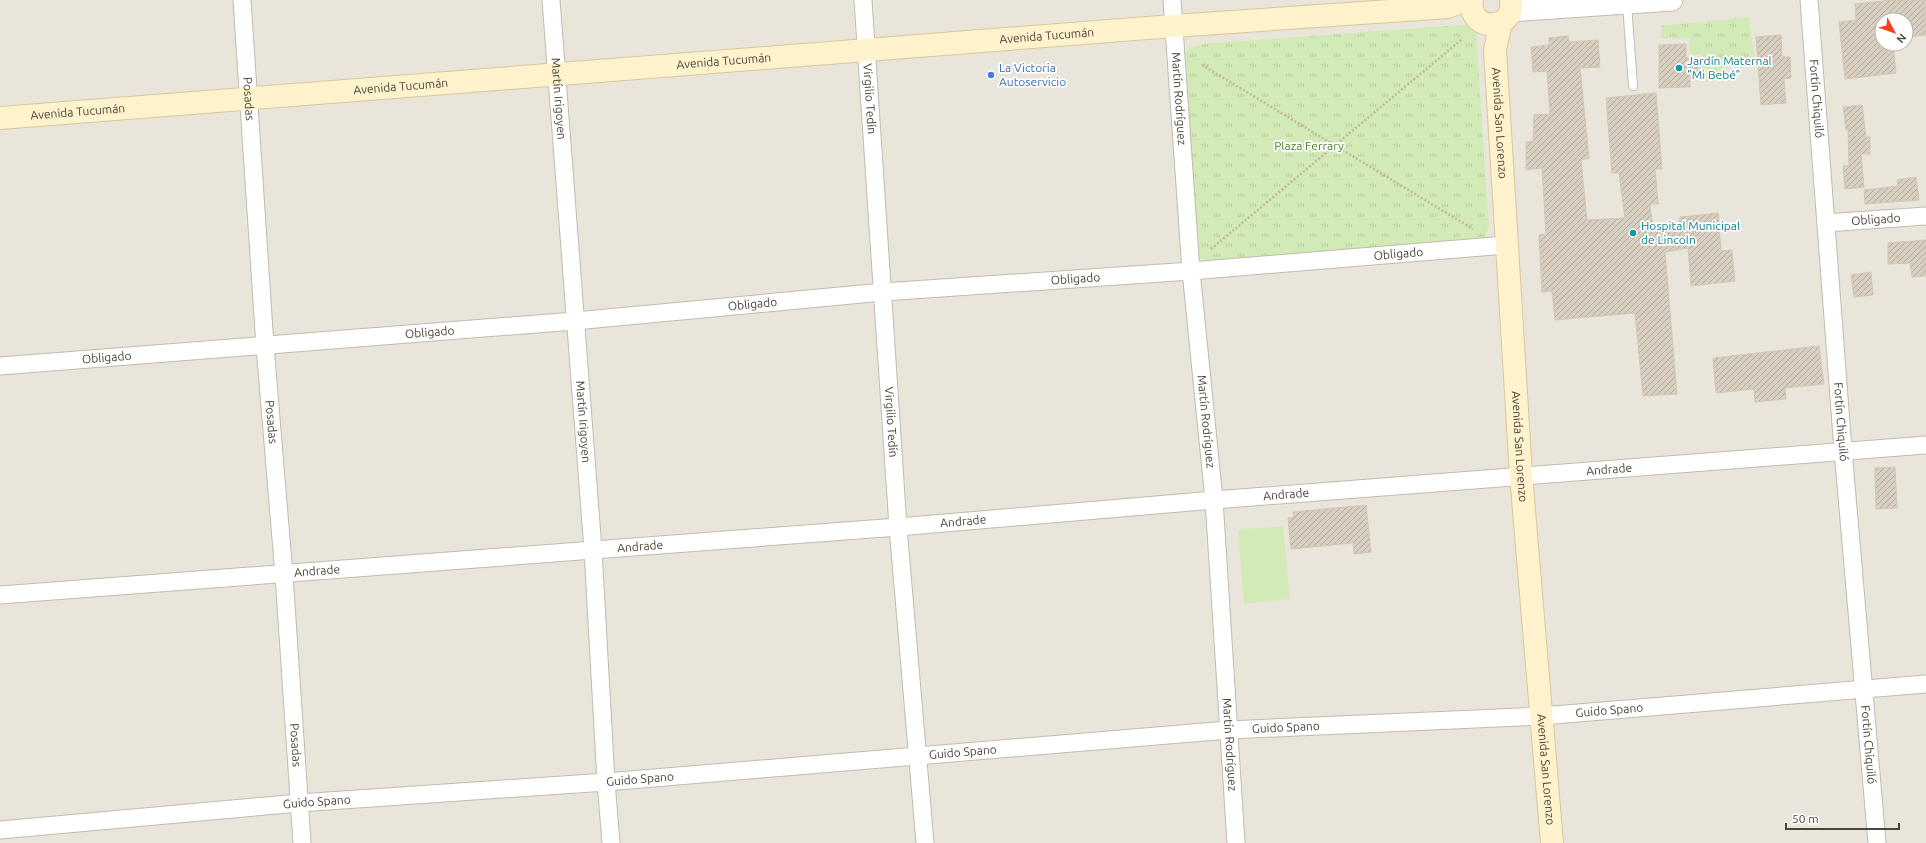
<svg xmlns="http://www.w3.org/2000/svg" width="1926" height="843" viewBox="0 0 1926 843" font-family="Ubuntu,sans-serif">
  <style>
    .residential { fill: #eae5da; fill-rule: evenodd }
    .park { fill: url(#park-tufts) }
    .garden { fill: #d2eab5 }
    .building { fill: url(#building-hatch); stroke: #d3c7b4 }
    .lines { fill: none; stroke-linecap: round; stroke-linejoin: round }
    .service-casing { stroke: #c2bbae; stroke-width: 10 }
    .minor-casing { stroke: #c2bbae; stroke-width: 19 }
    .tertiary-casing { stroke: #c2bbae; stroke-width: 23 }
    .secondary-casing { stroke: #d6c79b; stroke-width: 24 }
    .path { stroke: #c4b79f; stroke-width: 2.5; stroke-dasharray: 2 2; stroke-linecap: butt }
    .service { stroke: #fff; stroke-width: 8 }
    .minor { stroke: #fff; stroke-width: 17 }
    .tertiary { stroke: #fff; stroke-width: 21 }
    .secondary { stroke: #fff3cd; stroke-width: 22 }
    .culture-dot { fill: #0f9aa8; stroke: #fff; stroke-width: 1.5 }
    .shop-dot { fill: #3f7fe0; stroke: #fff; stroke-width: 1.5 }
    .labels { text-anchor: middle; stroke-width: 3.5; stroke-linejoin: round; paint-order: stroke }
    .street-label { font-size: 12px; fill: #4b4439; stroke: #fff }
    .culture-label { font-size: 12px; fill: #0d838f; stroke: #fff; text-anchor: start }
    .shop-label { font-size: 12px; fill: #366cbe; stroke: #fff; text-anchor: start }
    .park-label { font-size: 12px; fill: #4a7f2a; stroke: #fff }
  </style>
  <defs>
    <pattern id="park-tufts" width="24" height="20" patternUnits="userSpaceOnUse"><rect width="24" height="20" fill="#d2eab5"/><path d="M3 7l-1-3M5 7V3M7 7l1-3M15 17l-1-3M17 17v-4M19 17l1-3" fill="none" stroke="#b6ca9c"/></pattern>
    <pattern id="building-hatch" width="6" height="6" patternUnits="userSpaceOnUse"><rect width="6" height="6" fill="#d8cfc1"/><path d="M-1 1l2-2M0 6l6-6M5 7l2-2" fill="none" stroke="#b1aa9e"/></pattern>
  </defs>
  <rect width="100%" height="100%" fill="#f6f3ec"/>
  <path class="residential" d="M 0,0 L 1926,0 L 1926,843 L 0,843 ZM 1882,20 L 1906,20 L 1906,44 L 1882,44 Z"/>
  <g class="park">
    <path d="M 1749,17 L 1755,62 L 1727,64 L 1727,78 L 1703,82 L 1701,54 L 1690,54 L 1689,38 L 1661,39 L 1661,26 Z"/>
    <path d="M 1461,25 L 1473,28 L 1476,33 L 1489,226 L 1485,237 L 1480,240 L 1208,262 L 1198,255 L 1183,57 C 1189,47 1194,46 1204,44 Z"/>
  </g>
  <path class="garden" d="M 1283,526 L 1290,599 L 1244,604 L 1238,530 Z"/>
  <g class="building">
    <path d="M 1892,0 L 1925,0 L 1926,35 L 1906,37 L 1906,20 L 1882,20 L 1882,44 L 1893,44 L 1896,73 L 1845,79 L 1839,22 L 1856,20 L 1855,4 Z"/>
    <path d="M 1781,35 L 1782,57 L 1790,57 L 1791,78 L 1784,79 L 1786,103 L 1761,105 L 1756,37 Z"/>
    <path d="M 1568,36 L 1569,42 L 1598,40 L 1600,67 L 1580,68 L 1589,158 L 1581,160 L 1587,220 L 1625,218 L 1619,173 L 1612,173 L 1606,98 L 1656,93 L 1662,169 L 1655,169 L 1658,204 L 1650,204 L 1653,229 L 1679,226 L 1680,217 L 1718,213 L 1721,251 L 1732,250 L 1735,281 L 1691,286 L 1688,248 L 1665,252 L 1677,394 L 1643,396 L 1635,313 L 1555,320 L 1552,291 L 1542,292 L 1539,235 L 1546,234 L 1542,168 L 1526,170 L 1526,142 L 1533,141 L 1534,115 L 1550,114 L 1547,71 L 1533,72 L 1531,47 L 1549,45 L 1549,38 Z"/>
    <path d="M 1686,44 L 1686,58 L 1699,58 L 1699,77 L 1690,77 L 1690,87 L 1659,88 L 1659,45 Z"/>
    <path d="M 1862,105 L 1866,137 L 1870,137 L 1870,154 L 1861,154 L 1864,187 L 1845,189 L 1843,166 L 1849,165 L 1848,129 L 1846,130 L 1843,107 Z"/>
    <path d="M 1916,177 L 1919,200 L 1865,204 L 1864,190 L 1898,186 L 1897,180 Z"/>
    <path d="M 1926,240 L 1926,276 L 1912,277 L 1910,263 L 1888,264 L 1888,243 Z"/>
    <path d="M 1871,272 L 1873,295 L 1854,297 L 1851,275 Z"/>
    <path d="M 1819,346 L 1824,384 L 1785,388 L 1786,399 L 1755,402 L 1754,389 L 1716,393 L 1713,358 Z"/>
    <path d="M 1895,467 L 1897,508 L 1876,509 L 1875,468 Z"/>
    <path d="M 1366,505 L 1371,552 L 1354,554 L 1353,543 L 1291,549 L 1288,518 L 1294,517 L 1293,512 Z"/>
  </g>
  <g class="lines">
    <defs>
      <path id="service" d="M 1627,4 L 1633,86"/>
      <g id="minor">
        <path id="s1" d="M 242,0 L 265,346 L 284,575 L 302,843"/>
        <path id="s2" d="M 551,0 L 593,550 L 606,782 L 611,843"/>
        <path id="s3" d="M 863,0 L 898,527 L 925,843"/>
        <path id="s4" d="M 1172,0 L 1191,271 L 1214,500 L 1236,843"/>
        <path id="s5" d="M 1809,0 L 1843,450 L 1877,843"/>
        <path id="s6" d="M 1826,223 L 1926,216"/>
        <path id="s7" d="M 0,366 L 575,321 L 883,292 L 1191,271 L 1506,245"/>
        <path id="s8" d="M 0,595 L 898,527 L 1214,500 L 1926,445"/>
        <path id="s9" d="M 0,830 L 299,803 L 606,782 L 1228,730 L 1542,716 L 1926,684"/>
      </g>
      <path id="tertiary" d="M 1510,11 L 1672,0"/>
      <g id="secondary">
        <path d="M 1472,0 C 1467,32 1516,33 1511,0"/>
        <path id="s10" d="M 1501,22 L 1495,50 L 1521,475 L 1552,843"/>
        <path id="s11" d="M 0,118 L 1173,26 L 1448,7 L 1465,0"/>
      </g>
    </defs>
    <use href="#service" class="service-casing"/>
    <use href="#minor" class="minor-casing"/>
    <use href="#tertiary" class="tertiary-casing"/>
    <use href="#secondary" class="secondary-casing"/>
    <g class="path">
      <path d="M 1202,65 L 1473,229"/>
      <path d="M 1211,249 L 1461,40"/>
    </g>
    <use href="#service" class="service"/>
    <use href="#minor" class="minor"/>
    <use href="#tertiary" class="tertiary"/>
    <use href="#secondary" class="secondary"/>
  </g>
  <g class="culture-dot">
    <circle cx="1679" cy="68" r="4"/>
    <circle cx="1633" cy="233" r="4"/>
  </g>
  <circle class="shop-dot" cx="991" cy="75" r="4"/>
  <g class="labels">
    <g class="street-label">
      <text dy="4" stroke="none"><textPath href="#s11" startOffset="1050">Avenida Tucumán</textPath></text>
      <text dy="4" stroke="none"><textPath href="#s11" startOffset="726">Avenida Tucumán</textPath></text>
      <text dy="4" stroke="none"><textPath href="#s11" startOffset="402">Avenida Tucumán</textPath></text>
      <text dy="4" stroke="none"><textPath href="#s1" startOffset="99">Posadas</textPath></text>
      <text dy="4" stroke="none"><textPath href="#s2" startOffset="99">Martín Irigoyen</textPath></text>
      <text dy="4" stroke="none"><textPath href="#s3" startOffset="99">Virgilio Tedín</textPath></text>
      <text dy="4" stroke="none"><textPath href="#s4" startOffset="99">Martín Rodríguez</textPath></text>
      <text dy="4" stroke="none"><textPath href="#s5" startOffset="99">Fortín Chiquiló</textPath></text>
      <text dy="4" stroke="none"><textPath href="#s11" startOffset="78">Avenida Tucumán</textPath></text>
      <text dy="4" stroke="none"><textPath href="#s10" startOffset="102">Avenida San Lorenzo</textPath></text>
      <text dy="4" stroke="none"><textPath href="#s6" startOffset="50">Obligado</textPath></text>
      <text dy="4" stroke="none"><textPath href="#s7" startOffset="1403">Obligado</textPath></text>
      <text dy="4" stroke="none"><textPath href="#s7" startOffset="1079">Obligado</textPath></text>
      <text dy="4" stroke="none"><textPath href="#s7" startOffset="755">Obligado</textPath></text>
      <text dy="4" stroke="none"><textPath href="#s7" startOffset="431">Obligado</textPath></text>
      <text dy="4" stroke="none"><textPath href="#s7" startOffset="107">Obligado</textPath></text>
      <text dy="4" stroke="none"><textPath href="#s2" startOffset="423">Martín Irigoyen</textPath></text>
      <text dy="4" stroke="none"><textPath href="#s4" startOffset="423">Martín Rodríguez</textPath></text>
      <text dy="4" stroke="none"><textPath href="#s1" startOffset="423">Posadas</textPath></text>
      <text dy="4" stroke="none"><textPath href="#s3" startOffset="423">Virgilio Tedín</textPath></text>
      <text dy="4" stroke="none"><textPath href="#s5" startOffset="423">Fortín Chiquiló</textPath></text>
      <text dy="4" stroke="none"><textPath href="#s10" startOffset="426">Avenida San Lorenzo</textPath></text>
      <text dy="4" stroke="none"><textPath href="#s8" startOffset="1614">Andrade</textPath></text>
      <text dy="4" stroke="none"><textPath href="#s8" startOffset="1290">Andrade</textPath></text>
      <text dy="4" stroke="none"><textPath href="#s8" startOffset="966">Andrade</textPath></text>
      <text dy="4" stroke="none"><textPath href="#s8" startOffset="642">Andrade</textPath></text>
      <text dy="4" stroke="none"><textPath href="#s8" startOffset="318">Andrade</textPath></text>
      <text dy="4" stroke="none"><textPath href="#s9" startOffset="1614">Guido Spano</textPath></text>
      <text dy="4" stroke="none"><textPath href="#s9" startOffset="1290">Guido Spano</textPath></text>
      <text dy="4" stroke="none"><textPath href="#s4" startOffset="747">Martín Rodríguez</textPath></text>
      <text dy="4" stroke="none"><textPath href="#s5" startOffset="747">Fortín Chiquiló</textPath></text>
      <text dy="4" stroke="none"><textPath href="#s1" startOffset="747">Posadas</textPath></text>
      <text dy="4" stroke="none"><textPath href="#s9" startOffset="966">Guido Spano</textPath></text>
      <text dy="4" stroke="none"><textPath href="#s10" startOffset="750">Avenida San Lorenzo</textPath></text>
      <text dy="4" stroke="none"><textPath href="#s9" startOffset="642">Guido Spano</textPath></text>
      <text dy="4" stroke="none"><textPath href="#s9" startOffset="318">Guido Spano</textPath></text>
    </g>
    <g class="culture-label">
      <text x="1687" y="65">Jardín Maternal<tspan x="1687" dy="14">"Mi Bebé"</tspan></text>
      <text x="1641" y="230">Hospital Municipal<tspan x="1641" dy="14">de Lincoln</tspan></text>
    </g>
    <g class="shop-label">
      <text x="999" y="72">La Victoria<tspan x="999" dy="14">Autoservicio</tspan></text>
    </g>
    <g class="park-label">
      <text x="1309" y="150">Plaza Ferrary</text>
    </g>
  </g>
  <g transform="translate(1894 32) rotate(131)"><circle r="19" fill="#ffffff" stroke="#b7b4b0"/>
  <path d="M0-3L7 15L0 10L-7 15Z" fill="#fc3f1d"/>
  <text y="-6" font-size="11" font-weight="bold" text-anchor="middle" fill="#4b4439">N</text>
  </g>
  <path d="M1786 823v6h113v-6" fill="none" stroke="#4b4439" stroke-width="2"/>
  <text x="1792" y="823" font-size="12" fill="#4b4439" stroke="#ffffff" stroke-width="3" paint-order="stroke">50 m</text>
</svg>
